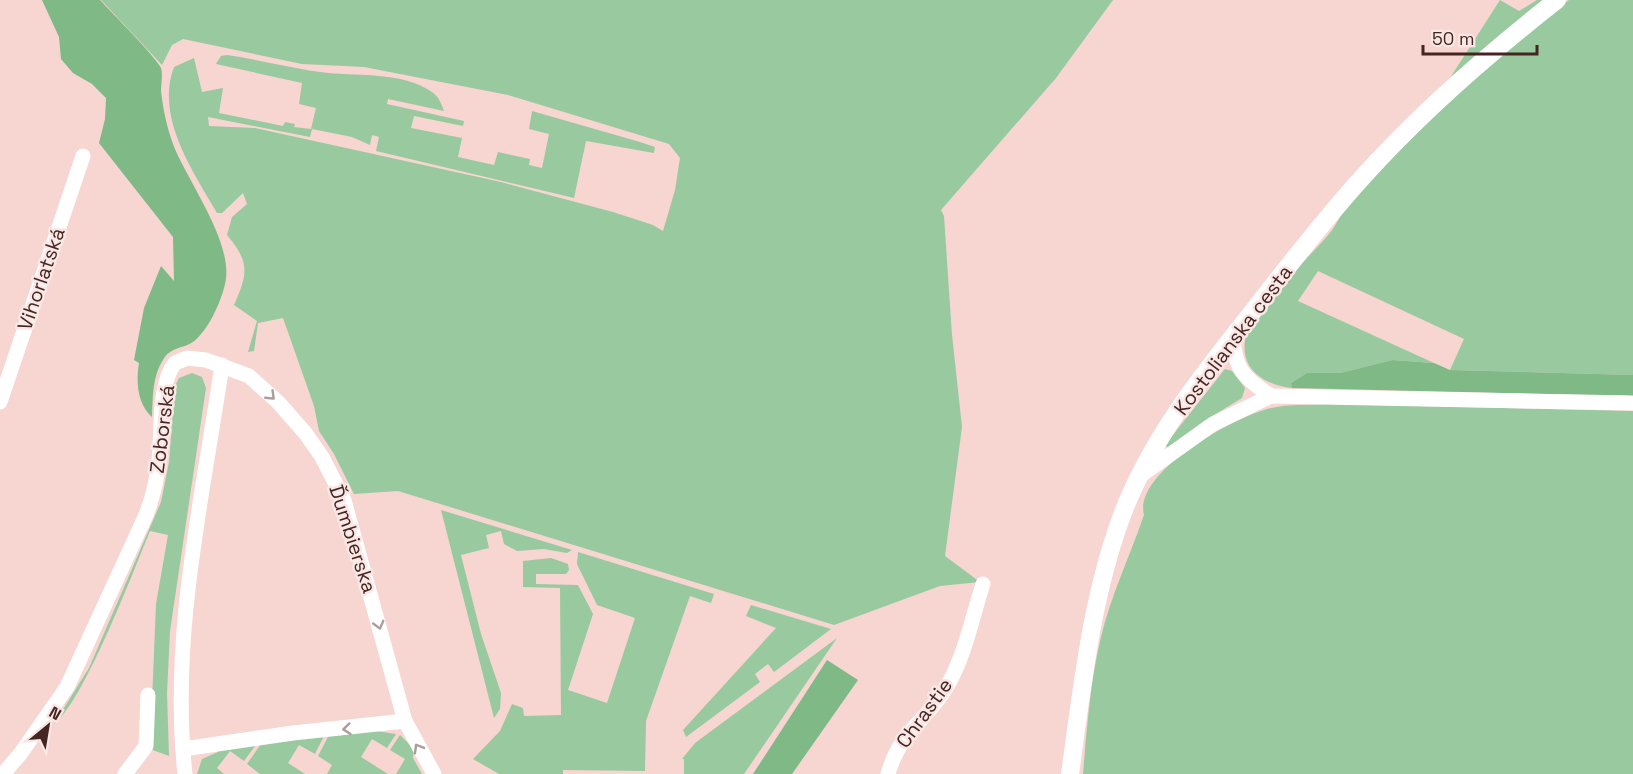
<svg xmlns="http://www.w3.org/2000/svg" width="1633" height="774" viewBox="0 0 1633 774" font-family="'Space Grotesk',sans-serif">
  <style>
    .green { fill: #99c99f }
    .forest { fill: #7eb986 }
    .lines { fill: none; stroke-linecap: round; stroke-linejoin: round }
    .minor { stroke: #fff; stroke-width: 15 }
    .tertiary { stroke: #fff; stroke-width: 18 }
    .oneway { stroke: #ab9d9b }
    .labels { text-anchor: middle; stroke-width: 5; stroke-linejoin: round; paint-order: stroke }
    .street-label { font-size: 20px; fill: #452521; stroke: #f8e7e4 }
  </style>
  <rect width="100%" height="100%" fill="#f7d5d0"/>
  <g class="green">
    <path d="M 101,0 L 1113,0 L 1056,78 L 941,210 L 944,216 L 952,335 L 962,427 L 945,556 L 980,582 L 940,586 L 834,625 L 398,491 L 354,494 L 334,454 L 319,431 L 314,406 L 283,318 L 258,323 L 254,351 L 248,352 L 257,321 L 234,305 C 248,274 250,262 227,235 L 232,217 L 247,204 L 243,193 L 222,213 L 217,213 C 193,171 155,117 174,67 L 194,58 L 202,92 L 223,88 L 219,113 L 283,126 L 285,122 L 295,124 L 294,127 L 311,129 L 316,108 L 299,104 L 302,83 L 216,64 L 221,56 L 227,55 C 261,60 294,69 328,73 C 360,76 403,72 432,92 C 439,97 441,103 444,111 L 388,99 L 387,104 L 464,121 L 463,126 L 414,116 L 411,128 L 462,138 L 458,157 L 494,165 L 498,152 L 530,159 L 529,165 L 542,168 L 549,134 L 529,129 L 532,111 L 640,142 L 655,147 L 654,153 L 586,141 L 574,198 L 376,151 L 379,137 L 372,135 L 370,145 L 352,137 L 312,129 L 310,137 L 208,117 L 209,126 L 255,128 L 501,182 L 613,212 L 653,225 L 663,231 L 675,190 L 680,158 L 669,144 L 508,95 L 364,67 L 302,64 L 183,39 L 172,45 L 162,65 Z"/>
    <path d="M 1500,0 L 1519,11 L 1537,0 L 1546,0 L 1450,78 Z"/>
    <path d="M 1569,0 L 1633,0 L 1633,375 L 1450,370 L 1464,339 L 1318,271 L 1298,301 L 1434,363 L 1392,360 L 1340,373 L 1307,373 L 1291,383 L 1292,388 C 1264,385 1238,369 1246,336 C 1255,305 1308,260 1329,234 C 1338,224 1342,210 1350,199 C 1366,180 1387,163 1405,145 C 1457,94 1510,43 1569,0 Z"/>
    <path d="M 1225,369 L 1232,371 L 1245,388 L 1242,398 L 1204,421 L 1168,448 L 1165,445 Z"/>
    <path d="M 192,373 L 202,377 L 206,388 L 170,631 L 167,693 L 169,756 L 150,749 L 156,604 L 168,535 L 150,531 C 133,572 84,701 54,724 L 89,668 L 161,502 L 169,462 L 175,386 L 179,378 Z"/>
    <path d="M 1330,404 L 1633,411 L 1633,774 L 1083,774 C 1087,728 1090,683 1101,637 C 1111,595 1130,556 1144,515 C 1133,472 1236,416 1271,408 C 1290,404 1311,405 1330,404 Z"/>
    <path d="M 441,510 L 572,550 L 567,553 L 544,549 L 517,551 L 504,544 L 501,531 L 486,535 L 489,548 L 461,555 L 481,634 L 501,693 L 500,709 L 494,718 Z"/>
    <path d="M 578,552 L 714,594 L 711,603 L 690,596 L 646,721 L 645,771 L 563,770 L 563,774 L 499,774 L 473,759 L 500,731 L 512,704 L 523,708 L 524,716 L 561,715 L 560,588 L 523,587 L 523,561 L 551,558 L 568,564 L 569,570 L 566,574 L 536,574 L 536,584 L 578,585 L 593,614 L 568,690 L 607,703 L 635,618 L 597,605 L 577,564 Z"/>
    <path d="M 751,605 L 831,629 L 774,672 L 768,664 L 755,674 L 760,682 L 686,737 L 683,730 L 776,628 L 746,616 Z"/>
    <path d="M 837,638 L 744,774 L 684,774 L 684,759 L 682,759 L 695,743 Z"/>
    <path d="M 375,731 L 396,734 L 387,748 L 372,739 L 361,757 L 388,774 L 327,774 L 332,765 L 318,756 L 329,735 Z"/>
    <path d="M 400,735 L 414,749 L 413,758 L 422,774 L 396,774 L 405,759 L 390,750 Z"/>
    <path d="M 324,736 L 315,754 L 299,745 L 288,763 L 305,774 L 260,774 L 247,764 L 263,741 Z"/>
    <path d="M 258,742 L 244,761 L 230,751 L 217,768 L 224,774 L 197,774 L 202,759 L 218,752 L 214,748 Z"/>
  </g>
  <g class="forest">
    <path d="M 42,0 L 100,0 C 111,12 156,57 161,68 C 163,74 161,85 161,91 C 163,109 167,128 173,144 C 187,181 235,244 225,284 C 221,302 208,331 193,342 C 182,349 170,347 163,360 C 152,377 153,398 152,417 C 137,403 136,382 139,363 L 134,360 L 144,308 L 161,266 L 174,281 L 173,237 L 99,143 L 105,119 L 106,98 L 92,84 L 73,73 L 61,59 L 59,37 Z"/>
    <path d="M 1392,360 L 1434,363 L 1450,370 L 1633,375 L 1633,396 L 1292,388 L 1291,383 L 1307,373 L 1340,373 Z"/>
    <path d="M 827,660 L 858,680 L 792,774 L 753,774 Z"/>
  </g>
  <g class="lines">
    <g class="minor">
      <path d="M 1233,337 C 1235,371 1244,377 1271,396"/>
      <path d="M 0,402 L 83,156"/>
      <path d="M 1140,476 L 1213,424 L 1271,396 L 1633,403"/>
      <path d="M 183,749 L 293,733 L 405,721"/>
      <path d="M 3,774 L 21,753 L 67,687 L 146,515 C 153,497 157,479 159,460 C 162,433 158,384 175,363 L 187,358 L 206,360 L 249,376 L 278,402 L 306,434 L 322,457 L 344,500 L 405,721 L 434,774"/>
      <path d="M 125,774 L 146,746 L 148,695"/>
      <path d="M 185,774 C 170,637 202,501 222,365"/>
      <path d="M 888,774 C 901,729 925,723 946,688 C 965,657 972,617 983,584"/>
    </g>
    <path class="tertiary" d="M 1070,774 C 1082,689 1091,600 1121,518 C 1149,442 1200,378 1250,315 C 1286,269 1322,222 1361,179 C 1420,113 1488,54 1557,0"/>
  </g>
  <defs><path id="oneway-chevron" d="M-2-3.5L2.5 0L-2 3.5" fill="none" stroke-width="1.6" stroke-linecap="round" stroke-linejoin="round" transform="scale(1.5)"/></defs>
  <g class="oneway">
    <use href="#oneway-chevron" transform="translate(271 396) rotate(44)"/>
    <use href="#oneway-chevron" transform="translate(379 625) rotate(75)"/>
    <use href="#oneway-chevron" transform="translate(347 729) rotate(174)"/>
    <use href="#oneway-chevron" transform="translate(418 748) rotate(-120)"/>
  </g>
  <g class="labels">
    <g class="street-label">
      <text transform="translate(41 279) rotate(-71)" y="7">Vihorlatská</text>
      <text transform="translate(1233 340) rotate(-53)" y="7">Kostolianska cesta</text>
      <text transform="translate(162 429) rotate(-83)" y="7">Zoborská</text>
      <text transform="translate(353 539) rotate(72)" y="7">Ďumbierska</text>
      <text transform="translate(924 713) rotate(-54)" y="7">Chrastie</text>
    </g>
  </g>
  <g transform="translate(48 726) rotate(30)" stroke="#f8e7e4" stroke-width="4.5" paint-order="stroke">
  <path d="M0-4.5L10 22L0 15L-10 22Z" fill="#452521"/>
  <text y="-9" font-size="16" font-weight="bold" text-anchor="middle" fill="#452521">N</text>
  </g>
  <path d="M1423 45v9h114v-9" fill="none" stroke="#452521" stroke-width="3"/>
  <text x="1432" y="45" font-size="18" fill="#452521" stroke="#f8e7e4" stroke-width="4.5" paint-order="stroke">50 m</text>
</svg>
